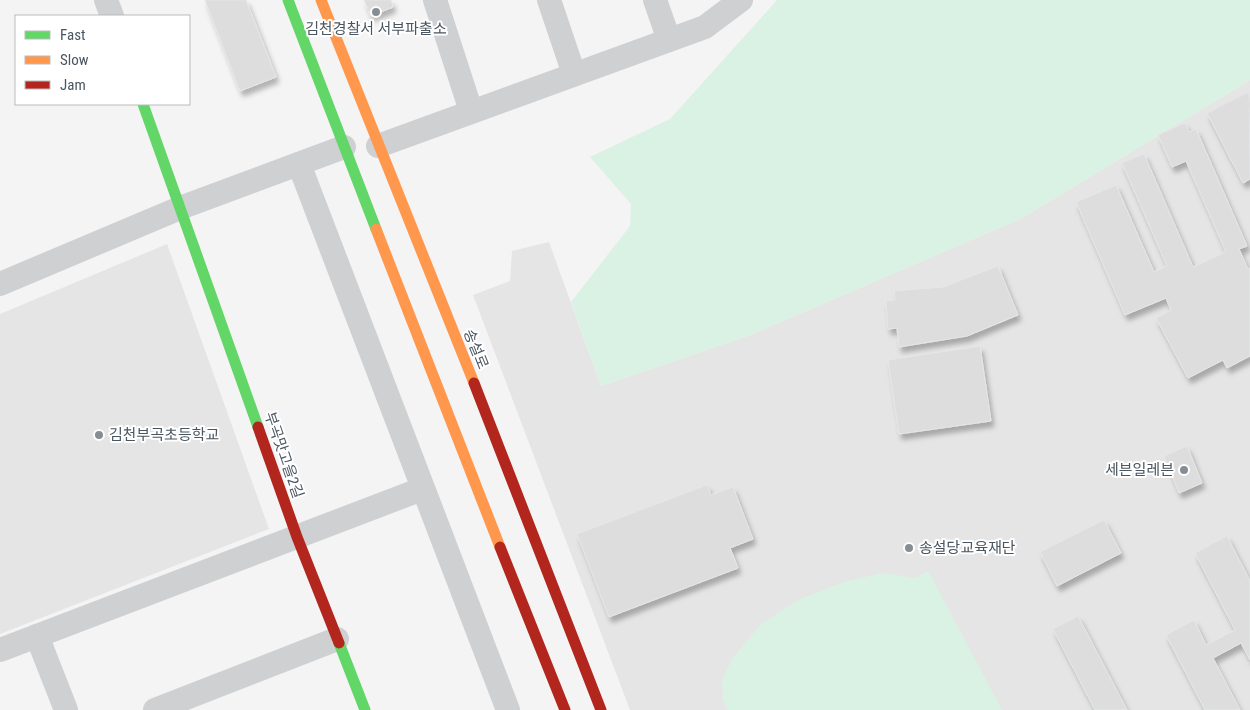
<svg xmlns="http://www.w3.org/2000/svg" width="1250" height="710" viewBox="0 0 1250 710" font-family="'Roboto Condensed','Noto Sans KR',sans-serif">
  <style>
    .education { fill: #e6e5e6 }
    .green { fill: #d9f2e3 }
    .building { fill: #ddddde; stroke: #e5e6e7; filter: url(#shadow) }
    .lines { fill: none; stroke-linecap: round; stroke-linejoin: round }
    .street { stroke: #ced0d2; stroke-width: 24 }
    .fast { stroke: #63d668; stroke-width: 11 }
    .slow { stroke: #ff974d; stroke-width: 11 }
    .jam { stroke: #b3261e; stroke-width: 11 }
    .poi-dot { fill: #868d94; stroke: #fff; stroke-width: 2 }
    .labels { text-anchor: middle; stroke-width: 4; stroke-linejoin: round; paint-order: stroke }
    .poi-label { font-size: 15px; fill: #4a5661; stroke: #fff; text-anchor: start }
    .street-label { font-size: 15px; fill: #4a5661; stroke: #fff }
  </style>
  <defs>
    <filter id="shadow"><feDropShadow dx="3" dy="5.5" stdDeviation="2.5" flood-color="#0004"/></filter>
  </defs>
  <rect width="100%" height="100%" fill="#f4f4f4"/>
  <g class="education">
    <path d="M 1250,80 L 1250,710 L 630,710 L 473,295 L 510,281 L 512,251 L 549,242 L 601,386 L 750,335 L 1022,218 Z"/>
    <path d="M 167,244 L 269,529 L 0,634 L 0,314 Z"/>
  </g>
  <g class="green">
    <path d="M 777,0 L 1250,0 L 1250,80 L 1022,218 L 750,335 L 601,386 L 571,302 L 630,226 L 631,204 L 590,157 L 670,119 Z"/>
    <path d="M 928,571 L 1002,710 L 728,710 L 723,700 L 722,681 L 732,659 L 761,624 L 800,599 L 844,582 L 882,573 L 916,578 Z"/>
  </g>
  <g class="building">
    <path d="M 205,0 L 246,0 L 276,77 L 240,91 Z"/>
    <path d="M 364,0 L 391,0 L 393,7 L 371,16 Z"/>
    <path d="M 1249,92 L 1250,179 L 1243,183 L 1207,113 Z"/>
    <path d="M 1185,123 L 1189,132 L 1196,129 L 1247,246 L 1239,249 L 1248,269 L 1250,268 L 1250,356 L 1227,368 L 1223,360 L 1188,378 L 1156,318 L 1171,310 L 1166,298 L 1125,315 L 1076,202 L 1116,185 L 1154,272 L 1167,266 L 1122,163 L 1144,154 L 1193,267 L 1226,252 L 1186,161 L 1172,167 L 1158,135 Z"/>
    <path d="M 998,266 L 1018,315 L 967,336 L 899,347 L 897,328 L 888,329 L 886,301 L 895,300 L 894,291 L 943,287 Z"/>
    <path d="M 980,346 L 991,421 L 899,434 L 888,360 Z"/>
    <path d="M 1187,446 L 1202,483 L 1179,493 L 1164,456 Z"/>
    <path d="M 707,485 L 711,495 L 733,487 L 753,539 L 730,548 L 738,568 L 609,617 L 577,534 Z"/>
    <path d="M 1104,520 L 1121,553 L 1057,586 L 1040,552 Z"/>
    <path d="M 1227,536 L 1250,581 L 1250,660 L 1241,643 L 1213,658 L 1240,710 L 1205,710 L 1166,635 L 1194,620 L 1206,645 L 1235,630 L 1195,553 Z"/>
    <path d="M 1078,616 L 1127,710 L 1095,710 L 1053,629 Z"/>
  </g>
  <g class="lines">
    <g class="street">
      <path d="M 106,0 L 112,16"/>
      <path d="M 435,0 L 471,111"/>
      <path d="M 549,0 L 574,74"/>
      <path d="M 655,0 L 669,40"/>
      <path d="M 378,146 L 705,27 L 741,0"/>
      <path d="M 299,164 L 508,710"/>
      <path d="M 0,284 L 180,208 L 344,147"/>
      <path d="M 37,636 L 66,710"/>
      <path d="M 0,650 L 422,489"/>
      <path d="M 155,710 L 337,639"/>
    </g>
    <g class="fast">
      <path d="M 288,0 L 376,229"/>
      <path d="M 143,104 L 258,427"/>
      <path d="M 339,643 L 365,710"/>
    </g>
    <g class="slow">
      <path d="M 321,0 L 474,383"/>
      <path d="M 376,229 L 500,547"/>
    </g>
    <g class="jam">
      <path d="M 474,383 L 601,710"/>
      <path d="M 258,427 L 297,537 L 339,643"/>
      <path d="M 500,547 L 565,710"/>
    </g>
  </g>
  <g class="poi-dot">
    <circle cx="376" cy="12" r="5"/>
    <circle cx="99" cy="435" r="5"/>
    <circle cx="1184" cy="470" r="5"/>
    <circle cx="909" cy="548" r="5"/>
  </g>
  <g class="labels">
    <g class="poi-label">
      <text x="376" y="34" text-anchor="middle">김천경찰서 서부파출소</text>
      <text x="109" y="440">김천부곡초등학교</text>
      <text x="1174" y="475" text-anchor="end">세븐일레븐</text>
      <text x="919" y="553">송설당교육재단</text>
    </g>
    <g class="street-label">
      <text transform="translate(476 349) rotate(68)" y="5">송설로</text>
      <text transform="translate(284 455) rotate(71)" y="5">부곡맛고을2길</text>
    </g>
  </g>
  <rect x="15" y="15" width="175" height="90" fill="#ffffff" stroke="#b7bbc0"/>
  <rect x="25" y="31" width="25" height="8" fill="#63d668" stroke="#b7bbc0"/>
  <text x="60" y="40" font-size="15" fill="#4a5661">Fast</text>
  <rect x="25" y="56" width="25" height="8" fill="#ff974d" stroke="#b7bbc0"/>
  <text x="60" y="65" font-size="15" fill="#4a5661">Slow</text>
  <rect x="25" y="81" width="25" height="8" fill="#b3261e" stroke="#b7bbc0"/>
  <text x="60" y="90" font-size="15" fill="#4a5661">Jam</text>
</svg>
